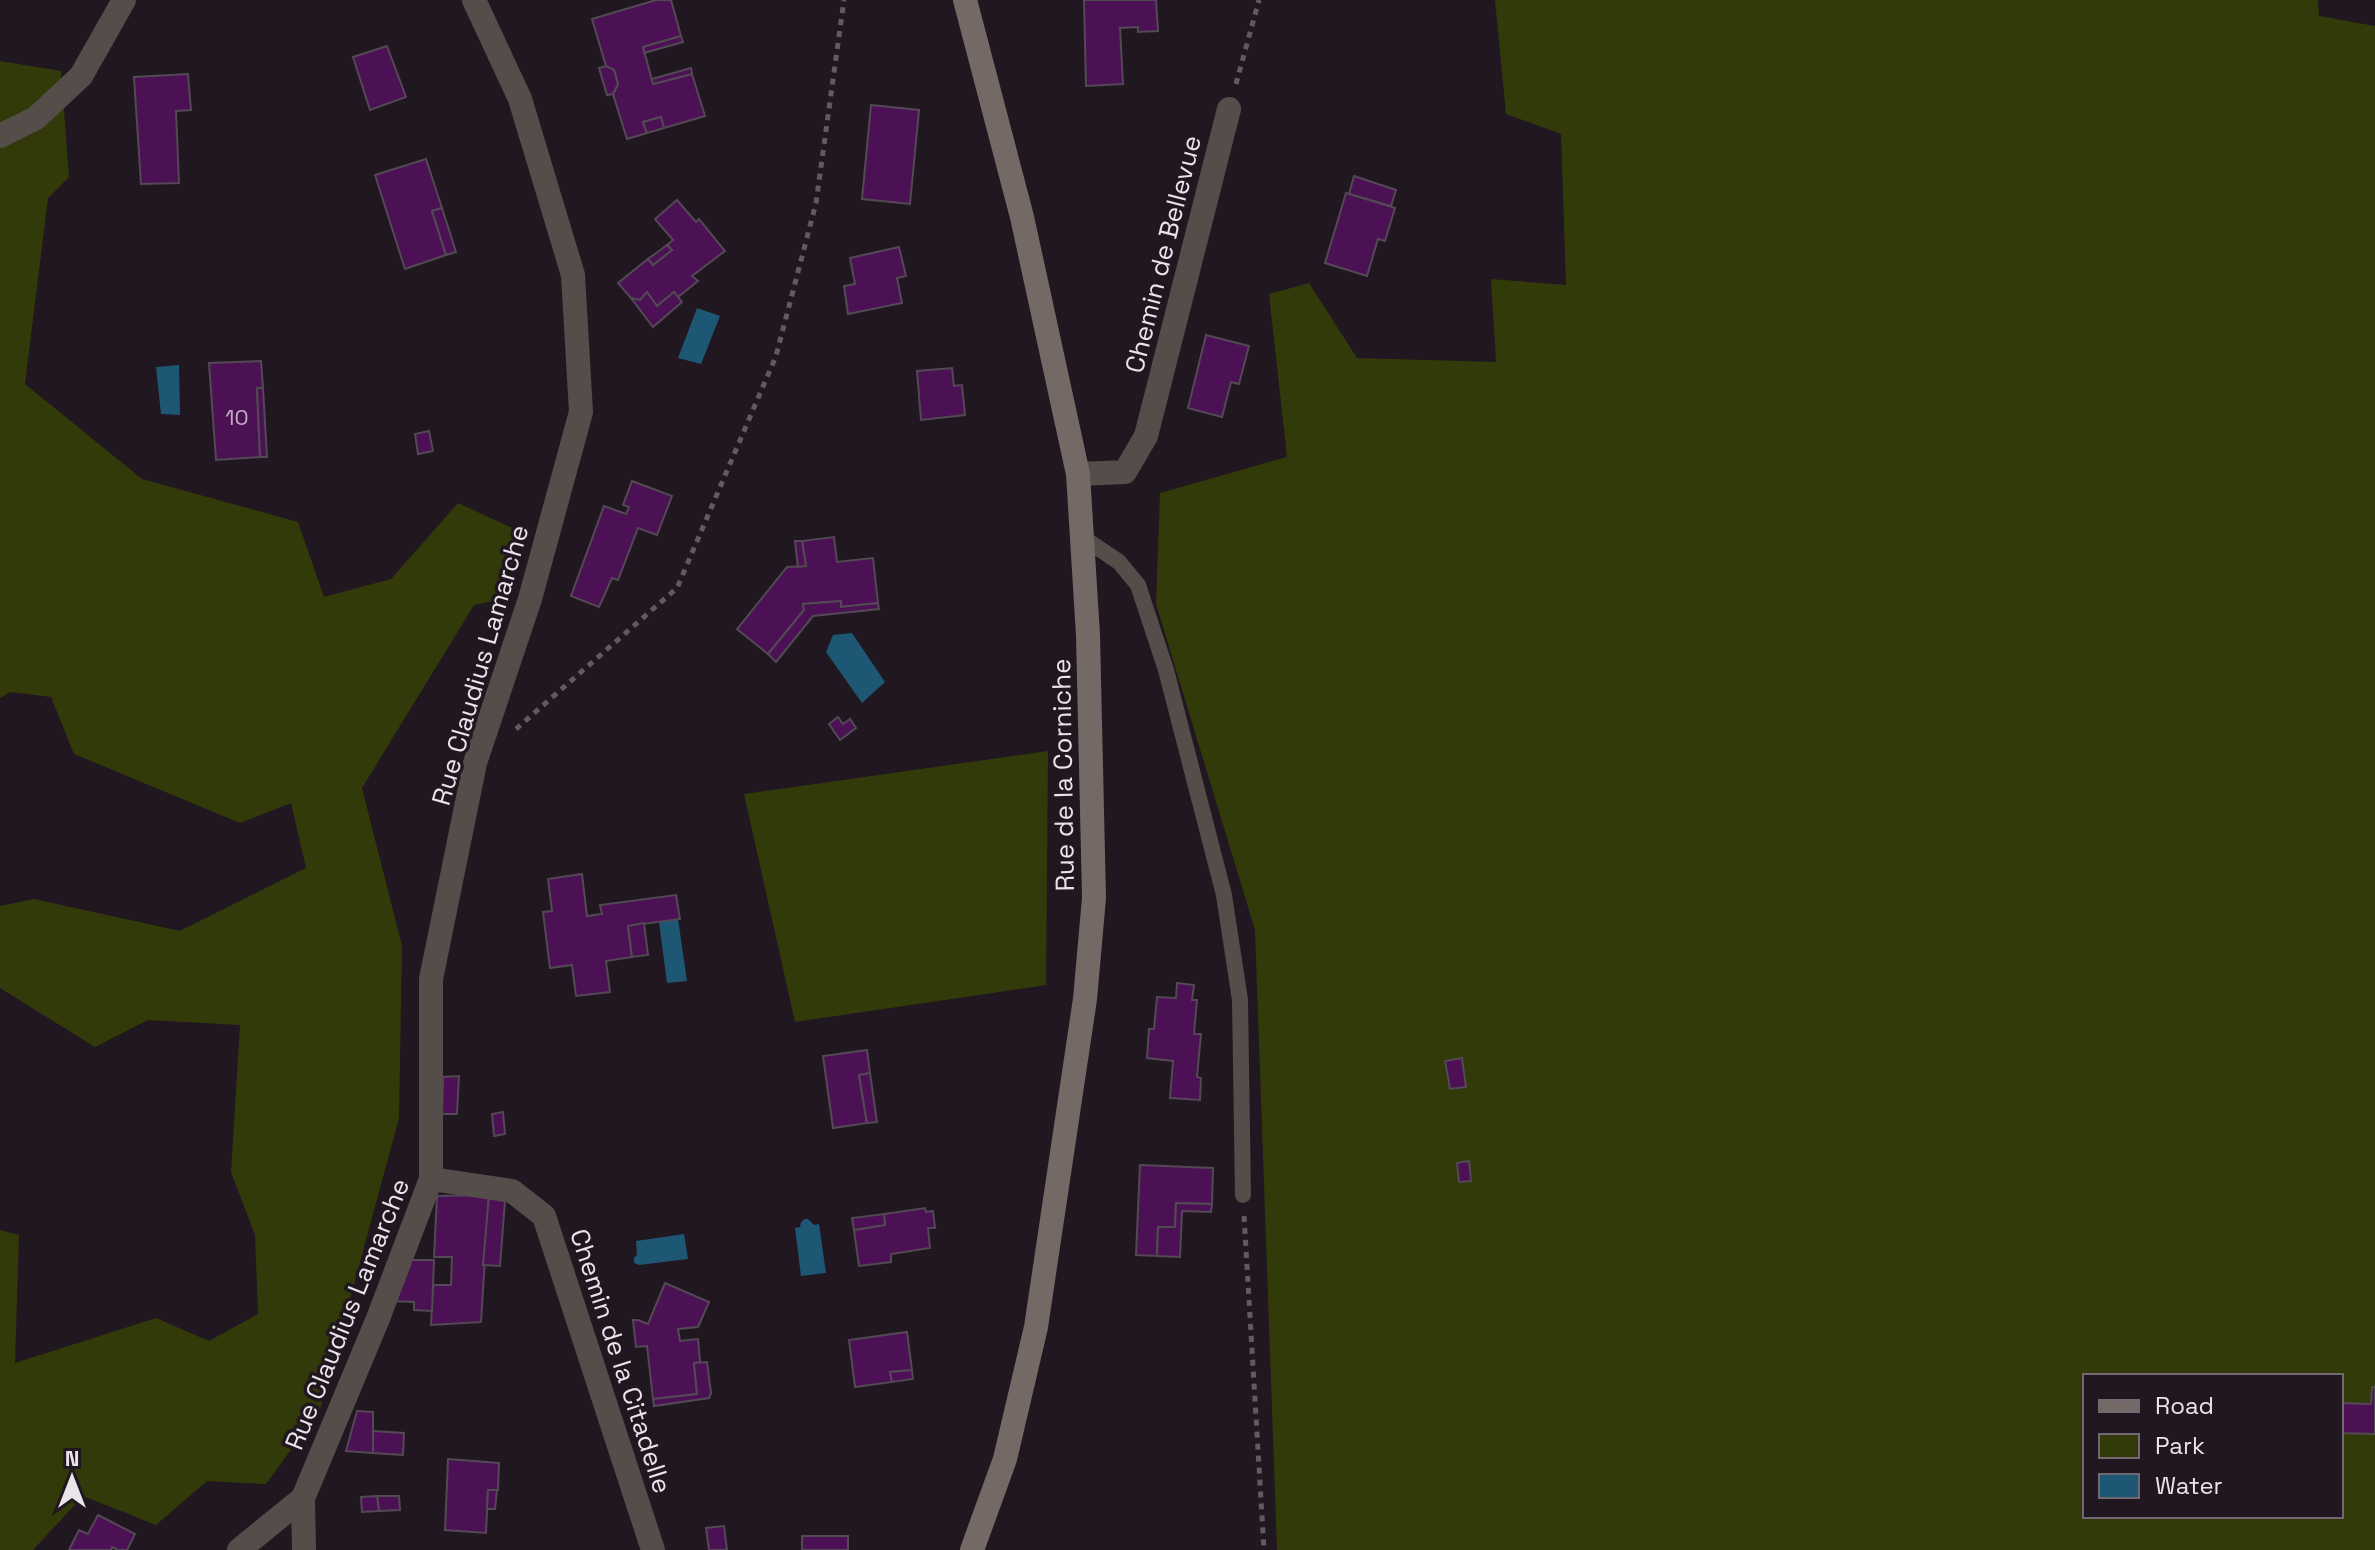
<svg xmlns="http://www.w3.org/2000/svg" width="2375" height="1550" viewBox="0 0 2375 1550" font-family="'Space Grotesk',sans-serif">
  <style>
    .green { fill: #333a09; fill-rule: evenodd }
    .water { fill: #1e5773 }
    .building { fill: #4c1154; stroke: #534954; stroke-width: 2 }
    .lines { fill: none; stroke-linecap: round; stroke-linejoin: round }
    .path { stroke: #625a63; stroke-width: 5; stroke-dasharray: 6 6; stroke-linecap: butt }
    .service { stroke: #544d4a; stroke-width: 16 }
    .minor { stroke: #544d4a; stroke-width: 24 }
    .secondary { stroke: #756965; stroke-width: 24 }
    .labels { text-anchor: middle; stroke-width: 7; stroke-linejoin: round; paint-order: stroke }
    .number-label { font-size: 22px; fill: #c2aec4 }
    .street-label { font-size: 26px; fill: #eae3ea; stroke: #201721 }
  </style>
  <rect width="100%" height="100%" fill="#201721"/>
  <g class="green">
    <path d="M 1495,0 L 2318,0 L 2319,16 L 2375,26 L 2375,1550 L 1277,1550 L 1255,930 L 1156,604 L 1160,493 L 1287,457 L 1269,294 L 1309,283 L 1357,358 L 1496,362 L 1491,279 L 1566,285 L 1561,134 L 1506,114 ZM 2085,1376 L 2341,1376 L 2341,1516 L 2085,1516 Z"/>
    <path d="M 0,61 L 61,71 L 69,177 L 48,198 L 25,384 L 142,479 L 298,522 L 324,597 L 391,579 L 458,503 L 521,532 L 503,599 L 474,605 L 362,788 L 402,946 L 399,1118 L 320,1410 L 266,1484 L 207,1481 L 156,1525 L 83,1496 L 33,1550 L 0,1550 L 0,1230 L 19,1235 L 15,1363 L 156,1318 L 209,1341 L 258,1314 L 255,1235 L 231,1172 L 240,1025 L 148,1020 L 95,1047 L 0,988 L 0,906 L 34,899 L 180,931 L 306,868 L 291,803 L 240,823 L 74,754 L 51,697 L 10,692 L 0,698 Z"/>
    <path d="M 1048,751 L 1046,985 L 795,1022 L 744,794 Z"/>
  </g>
  <g class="water">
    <path d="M 697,308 L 720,316 L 701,364 L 678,358 Z"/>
    <path d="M 179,365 L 180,415 L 161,414 L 156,367 Z"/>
    <path d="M 852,633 L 885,682 L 862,703 L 826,652 L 833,635 Z"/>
    <path d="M 678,919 L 687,981 L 667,983 L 659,922 Z"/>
    <path d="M 805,1219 L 808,1219 L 814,1225 L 819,1224 L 826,1273 L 801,1276 L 795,1228 L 800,1227 L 801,1222 Z"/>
    <path d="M 684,1234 L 688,1259 L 639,1265 L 634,1263 L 634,1258 L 637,1255 L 636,1241 Z"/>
  </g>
  <g class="building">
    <path d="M 656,0 L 671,0 L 681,36 L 643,47 L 653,84 L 692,74 L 705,116 L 664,128 L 661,117 L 643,122 L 647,133 L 627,139 L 613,94 L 618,84 L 614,70 L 606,66 L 592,19 Z"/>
    <path d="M 1084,0 L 1156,0 L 1158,31 L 1138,32 L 1138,27 L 1120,28 L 1123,84 L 1086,86 Z"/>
    <path d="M 681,36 L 683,42 L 644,53 L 643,47 Z"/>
    <path d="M 387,46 L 406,97 L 370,110 L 353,57 Z"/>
    <path d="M 606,66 L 614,70 L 618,84 L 613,94 L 607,95 L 599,68 Z"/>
    <path d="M 691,68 L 692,74 L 653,84 L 652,79 Z"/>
    <path d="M 188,74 L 191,110 L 176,111 L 179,183 L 141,184 L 134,77 Z"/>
    <path d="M 871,105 L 919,110 L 910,204 L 862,199 Z"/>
    <path d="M 661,117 L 664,128 L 647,133 L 643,122 Z"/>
    <path d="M 426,159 L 442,208 L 432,211 L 446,255 L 405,269 L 375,175 Z"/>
    <path d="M 1354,176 L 1396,190 L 1391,206 L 1349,194 Z"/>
    <path d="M 1346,193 L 1395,208 L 1385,241 L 1378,239 L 1367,276 L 1325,263 Z"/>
    <path d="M 677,200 L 696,222 L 699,219 L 725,251 L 692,276 L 698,281 L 678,297 L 674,292 L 657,306 L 647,292 L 640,300 L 631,298 L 618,283 L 648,259 L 653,265 L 672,250 L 667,245 L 673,240 L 655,219 Z"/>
    <path d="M 442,208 L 456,252 L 446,255 L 432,211 Z"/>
    <path d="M 667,245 L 672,250 L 653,265 L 648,259 Z"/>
    <path d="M 899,247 L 906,276 L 897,278 L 902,303 L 848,314 L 844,286 L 855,284 L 850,258 Z"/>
    <path d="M 647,292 L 657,306 L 674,292 L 682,302 L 653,327 L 631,298 L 640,300 Z"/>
    <path d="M 1206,335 L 1249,346 L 1239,384 L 1231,382 L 1222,417 L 1188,408 Z"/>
    <path d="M 261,361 L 263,388 L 257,388 L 260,457 L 216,460 L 209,363 Z"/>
    <path d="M 952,368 L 954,386 L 962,385 L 965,415 L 921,420 L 917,371 Z"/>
    <path d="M 257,388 L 263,388 L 267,457 L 260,457 Z"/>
    <path d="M 429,431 L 433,451 L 418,454 L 415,434 Z"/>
    <path d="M 632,481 L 672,496 L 657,535 L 638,528 L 618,580 L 612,578 L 599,607 L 571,596 L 604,506 L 626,514 L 629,507 L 623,505 Z"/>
    <path d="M 834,537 L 837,562 L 873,558 L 878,603 L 841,607 L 841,601 L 803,604 L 804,610 L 768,654 L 737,629 L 787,567 L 806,566 L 802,541 Z"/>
    <path d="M 795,541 L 802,541 L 806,566 L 798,567 Z"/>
    <path d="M 841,601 L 841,607 L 878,603 L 879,609 L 813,616 L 776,662 L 768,654 L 804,610 L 803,604 Z"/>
    <path d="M 838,717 L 843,724 L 850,719 L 856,728 L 840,740 L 829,724 Z"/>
    <path d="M 582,874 L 587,916 L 602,914 L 600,905 L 676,895 L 680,919 L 628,926 L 632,957 L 606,961 L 610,992 L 576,996 L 572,965 L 550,968 L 543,912 L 552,911 L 548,879 Z"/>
    <path d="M 644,923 L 648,955 L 632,957 L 628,926 Z"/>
    <path d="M 1177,983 L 1194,985 L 1192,1000 L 1197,1000 L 1194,1034 L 1201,1034 L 1197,1077 L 1201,1078 L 1200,1100 L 1170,1098 L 1173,1061 L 1147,1058 L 1149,1029 L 1154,1029 L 1157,997 L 1176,998 Z"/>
    <path d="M 867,1050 L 870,1073 L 859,1075 L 867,1123 L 833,1128 L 823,1056 Z"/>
    <path d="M 1462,1058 L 1466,1087 L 1450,1089 L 1445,1061 Z"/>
    <path d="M 870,1073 L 877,1122 L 867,1123 L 859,1075 Z"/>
    <path d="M 459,1076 L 457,1114 L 442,1114 L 443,1077 Z"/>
    <path d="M 503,1112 L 505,1134 L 494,1136 L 492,1114 Z"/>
    <path d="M 1469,1161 L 1471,1181 L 1459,1182 L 1457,1163 Z"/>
    <path d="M 1140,1165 L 1213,1168 L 1212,1204 L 1176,1203 L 1175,1227 L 1158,1227 L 1157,1256 L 1136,1255 Z"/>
    <path d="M 489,1195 L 481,1322 L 431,1325 L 433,1285 L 451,1285 L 452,1257 L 434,1257 L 437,1196 Z"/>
    <path d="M 489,1195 L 505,1201 L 500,1266 L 483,1265 Z"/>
    <path d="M 1176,1203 L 1212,1204 L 1211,1212 L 1182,1211 L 1180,1257 L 1157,1256 L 1158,1227 L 1175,1227 Z"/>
    <path d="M 925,1208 L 926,1212 L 933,1211 L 935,1228 L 928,1228 L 930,1248 L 891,1254 L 891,1262 L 859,1266 L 854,1230 L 885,1225 L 884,1214 Z"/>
    <path d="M 884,1214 L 885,1225 L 854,1230 L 852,1218 Z"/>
    <path d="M 402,1260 L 434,1260 L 432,1311 L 414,1310 L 414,1302 L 390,1301 Z"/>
    <path d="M 665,1283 L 709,1302 L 698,1327 L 678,1329 L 680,1341 L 698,1339 L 700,1362 L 694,1363 L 697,1394 L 653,1399 L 647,1346 L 636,1347 L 633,1320 L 638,1320 L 648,1324 Z"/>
    <path d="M 907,1332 L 912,1370 L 890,1372 L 892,1382 L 855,1387 L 849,1340 Z"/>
    <path d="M 707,1362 L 711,1393 L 709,1398 L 654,1406 L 653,1399 L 697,1394 L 694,1363 Z"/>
    <path d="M 912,1370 L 913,1379 L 892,1382 L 890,1372 Z"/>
    <path d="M 2372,1387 L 2375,1387 L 2375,1434 L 2341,1433 L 2341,1403 L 2371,1404 Z"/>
    <path d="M 357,1411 L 373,1412 L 373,1453 L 346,1451 Z"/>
    <path d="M 373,1431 L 404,1433 L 403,1455 L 373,1453 Z"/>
    <path d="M 448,1459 L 499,1463 L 498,1490 L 488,1490 L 486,1533 L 445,1530 Z"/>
    <path d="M 488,1490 L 497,1490 L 495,1509 L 487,1509 Z"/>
    <path d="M 377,1496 L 399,1496 L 400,1510 L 379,1511 Z"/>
    <path d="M 377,1496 L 379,1511 L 362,1512 L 361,1497 Z"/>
    <path d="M 98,1515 L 135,1534 L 127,1550 L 118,1550 L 112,1547 L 111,1550 L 69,1550 L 79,1530 L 88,1534 Z"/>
    <path d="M 724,1526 L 727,1550 L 709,1550 L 706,1528 Z"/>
    <rect x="802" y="1536" width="46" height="14"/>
  </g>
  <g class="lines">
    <g class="path">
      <path d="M 1236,84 L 1259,0"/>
      <path d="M 516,729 L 677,588 L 776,356 L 816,203 L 844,0"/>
      <path d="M 1244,1216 L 1264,1550"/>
    </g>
    <path class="service" d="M 1082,537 L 1119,562 L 1138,585 L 1166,670 L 1224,895 L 1240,1000 L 1243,1195"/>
    <g class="minor">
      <path d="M 0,136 L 36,118 L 81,76 L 124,0"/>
      <path d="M 1078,474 L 1125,472 L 1146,436 L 1229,109"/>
      <path d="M 431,1179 L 512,1191 L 544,1216 L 653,1550"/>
      <path d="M 303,1498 L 304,1550"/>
      <path d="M 239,1550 L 303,1498 L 377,1321 L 431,1179 L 431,979 L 475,763 L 530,599 L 581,412 L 573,275 L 520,99 L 474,0"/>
    </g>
    <path class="secondary" d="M 965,0 L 1022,217 L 1078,474 L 1088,635 L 1094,898 L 1085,999 L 1036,1327 L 1005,1459 L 972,1550"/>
  </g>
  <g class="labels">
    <g class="number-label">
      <text x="237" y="425">10</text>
    </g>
    <g class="street-label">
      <text transform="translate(1163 254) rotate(-76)" y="9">Chemin de Bellevue</text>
      <text transform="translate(480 665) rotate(-74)" y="9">Rue Claudius Lamarche</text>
      <text transform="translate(1063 775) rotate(-91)" y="9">Rue de la Corniche</text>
      <text transform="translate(347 1314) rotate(-68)" y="9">Rue Claudius Lamarche</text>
      <text transform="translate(621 1361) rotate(72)" y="9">Chemin de la Citadelle</text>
    </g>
  </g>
  <rect x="2083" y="1374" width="260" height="144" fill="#201721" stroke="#716971" stroke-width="2"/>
  <rect x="2099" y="1400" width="40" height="12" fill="#756965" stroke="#716971" stroke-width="2"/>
  <text x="2155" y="1414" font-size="24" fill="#eae3ea">Road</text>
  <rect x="2099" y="1434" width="40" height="24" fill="#333a09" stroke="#716971" stroke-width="2"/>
  <text x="2155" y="1454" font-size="24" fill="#eae3ea">Park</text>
  <rect x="2099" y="1474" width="40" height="24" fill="#1e5773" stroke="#716971" stroke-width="2"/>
  <text x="2155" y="1494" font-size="24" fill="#eae3ea">Water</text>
  <g transform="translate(72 1478)" stroke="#201721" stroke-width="6" paint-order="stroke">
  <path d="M0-6L14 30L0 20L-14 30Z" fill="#eae3ea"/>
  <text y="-12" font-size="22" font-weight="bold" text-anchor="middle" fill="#eae3ea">N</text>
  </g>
</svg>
